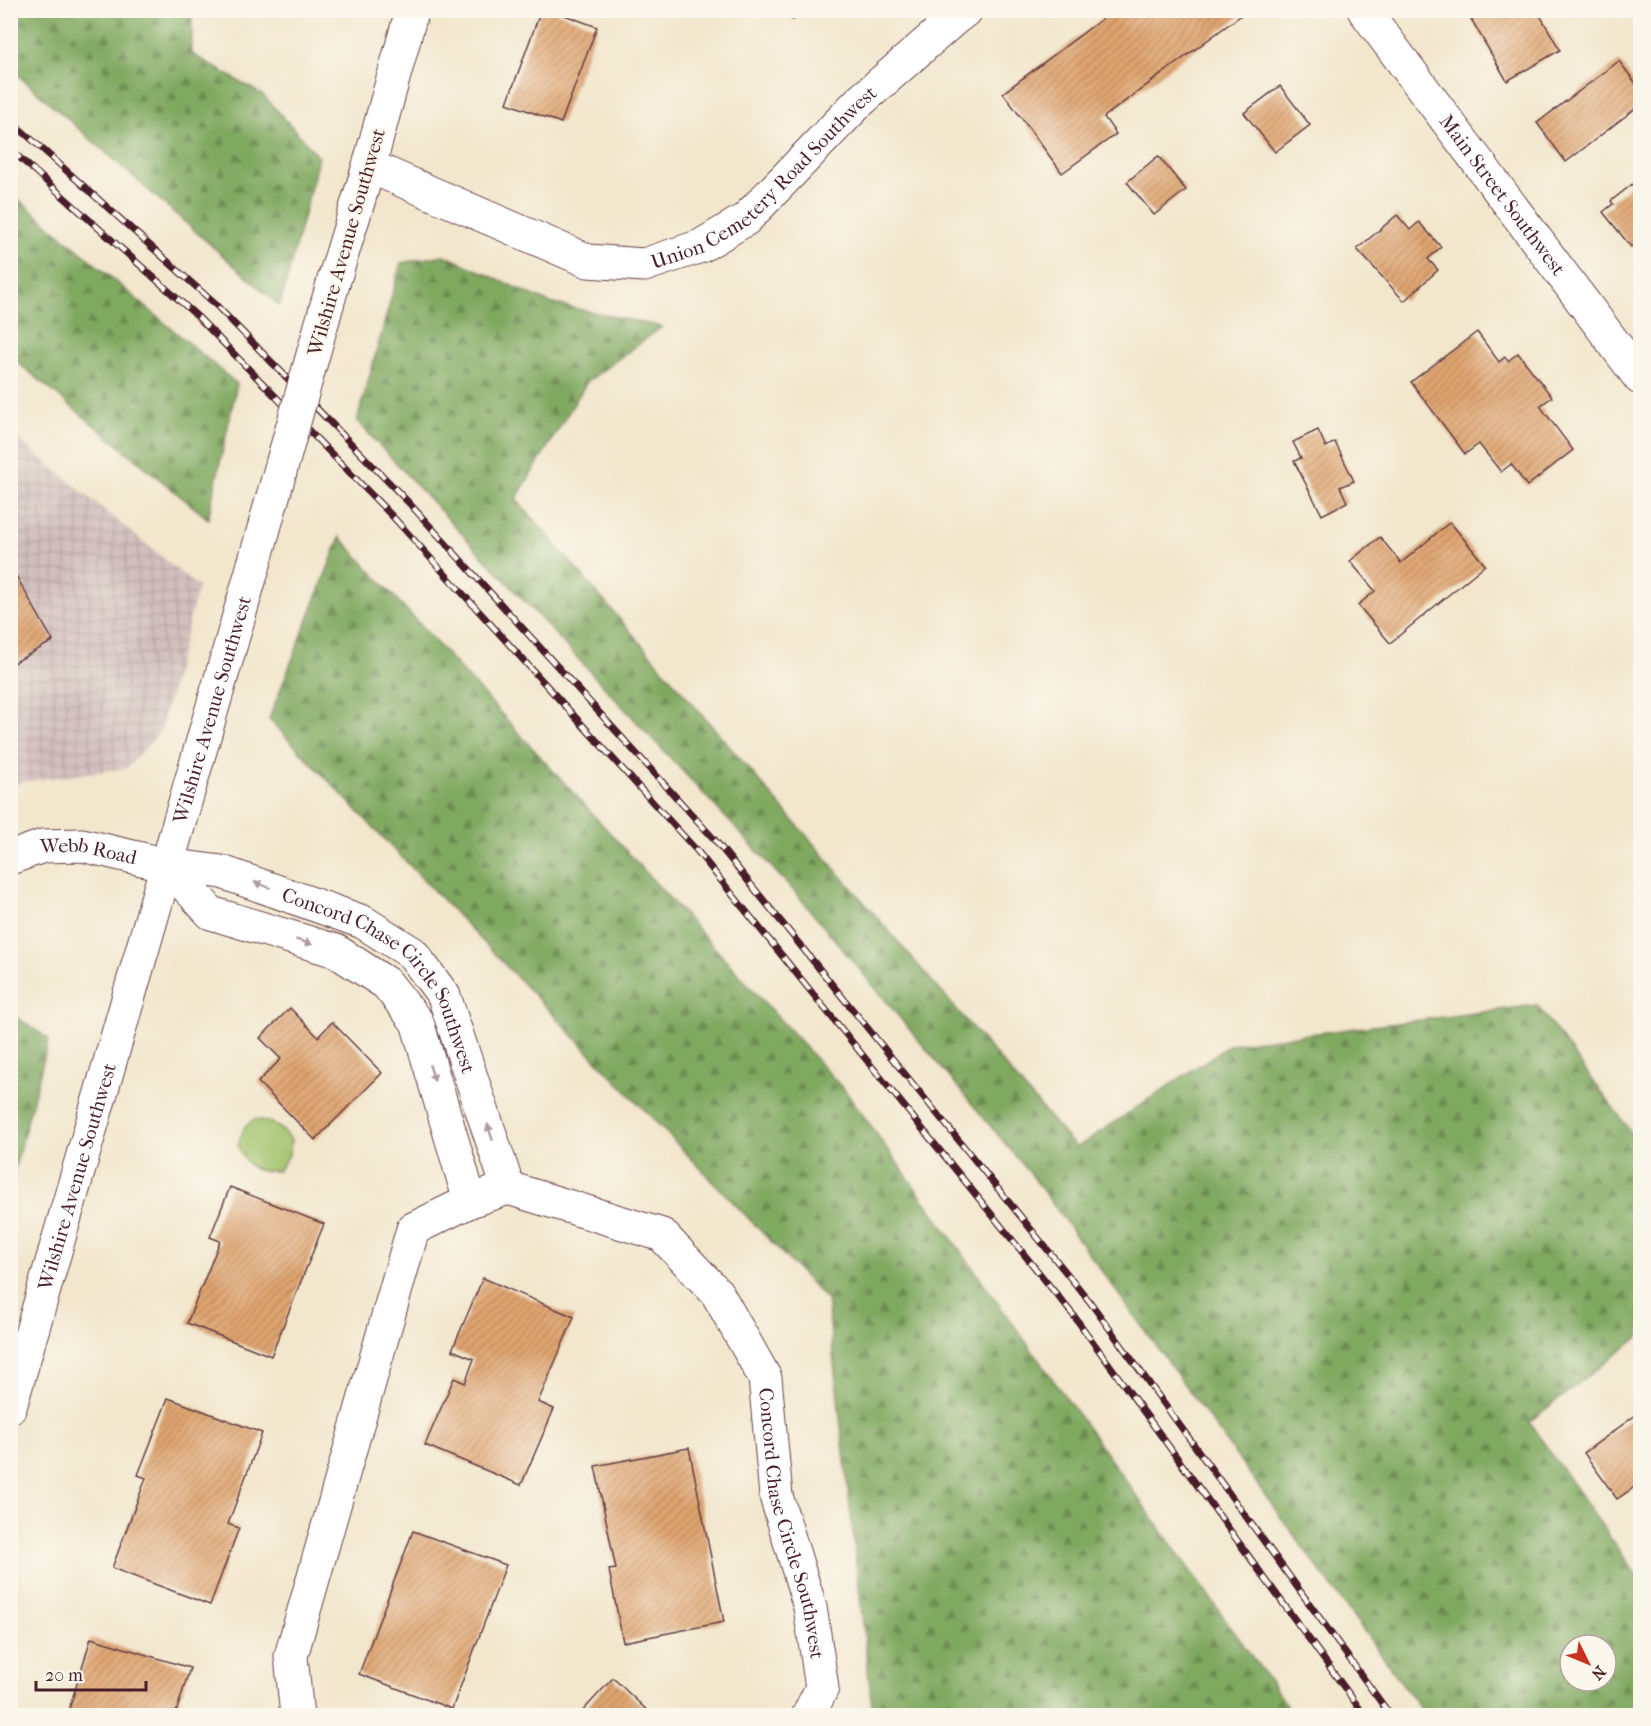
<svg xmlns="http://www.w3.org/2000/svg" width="1651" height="1726" viewBox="0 0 1651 1726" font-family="'IM FELL French Canon',serif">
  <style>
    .industrial { fill: url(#industrial-grid) }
    .forest { fill: url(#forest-firs); stroke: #656446; stroke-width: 1.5; fill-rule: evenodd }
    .green { fill: #a1c36c; stroke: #76714c; stroke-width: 1.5 }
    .building { fill: url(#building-hatch) }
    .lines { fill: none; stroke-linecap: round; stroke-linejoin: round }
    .minor-casing { stroke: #633d43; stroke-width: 35 }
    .minor { stroke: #fff; stroke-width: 33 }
    .rail-casing { stroke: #4a1f2b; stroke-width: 7 }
    .rail { stroke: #fbf7ec; stroke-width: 4.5; stroke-dasharray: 14; stroke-linecap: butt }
    .minor-bridge-casing { stroke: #633d43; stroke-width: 35; stroke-linecap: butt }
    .minor-bridge { stroke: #fff; stroke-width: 33 }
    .oneway { fill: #ae9aa0 }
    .labels { text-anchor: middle; stroke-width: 4.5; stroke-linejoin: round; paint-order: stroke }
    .street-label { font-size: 20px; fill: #4a1f2b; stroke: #fbf7ec }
  </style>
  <defs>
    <pattern id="industrial-grid" width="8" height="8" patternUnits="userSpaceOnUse" patternTransform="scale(1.5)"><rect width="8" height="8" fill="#d1bfbd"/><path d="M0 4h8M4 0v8" fill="none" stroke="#b5a4a3"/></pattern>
    <pattern id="forest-firs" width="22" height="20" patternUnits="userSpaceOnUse" patternTransform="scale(1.5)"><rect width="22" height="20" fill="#80a960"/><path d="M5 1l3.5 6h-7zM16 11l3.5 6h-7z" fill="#6b894f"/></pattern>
    <pattern id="building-hatch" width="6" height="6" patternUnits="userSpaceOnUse" patternTransform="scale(1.5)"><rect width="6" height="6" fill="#dfa46f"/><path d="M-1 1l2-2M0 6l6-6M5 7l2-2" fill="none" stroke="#b7855b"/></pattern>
  </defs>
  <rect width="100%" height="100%" fill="#fbf7ec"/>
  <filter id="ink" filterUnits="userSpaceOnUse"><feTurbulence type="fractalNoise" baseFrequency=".0167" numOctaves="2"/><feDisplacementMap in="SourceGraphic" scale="12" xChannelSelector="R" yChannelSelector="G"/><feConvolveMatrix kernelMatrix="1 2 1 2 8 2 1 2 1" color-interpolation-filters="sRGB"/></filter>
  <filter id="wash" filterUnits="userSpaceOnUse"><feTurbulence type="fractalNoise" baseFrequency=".008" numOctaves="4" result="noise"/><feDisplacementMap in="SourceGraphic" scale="24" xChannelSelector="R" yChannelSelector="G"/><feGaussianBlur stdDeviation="1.35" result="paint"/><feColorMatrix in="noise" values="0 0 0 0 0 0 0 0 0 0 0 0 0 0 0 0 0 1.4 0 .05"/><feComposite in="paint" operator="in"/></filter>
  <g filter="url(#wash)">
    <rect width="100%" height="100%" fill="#f2e6cc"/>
    <path class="industrial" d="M 11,433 L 198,587 L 160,732 L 127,768 L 20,782 L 11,789 Z"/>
    <g class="forest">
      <path d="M 11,10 L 192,11 L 192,54 L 263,95 L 319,157 L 280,306 L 11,69 Z"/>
      <path d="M 10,192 L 237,384 L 208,519 L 11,357 Z"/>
      <path d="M 444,255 L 550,303 L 662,327 L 587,382 L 516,499 L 1076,1148 L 1231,1044 L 1537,1005 L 1640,1144 L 1640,1336 L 1529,1422 L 1640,1580 L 1640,1715 L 1425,1715 L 1033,1177 L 794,891 L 357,421 L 401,263 ZM 1570,1645 L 1606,1645 L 1606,1681 L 1570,1681 Z"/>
      <path d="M 340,537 L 847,1093 L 1294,1715 L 873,1715 L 827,1300 L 269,719 Z"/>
      <path d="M 12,1014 L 49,1039 L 11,1183 L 10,1015 Z"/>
    </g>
    <path class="green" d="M 254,1119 C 272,1121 280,1126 291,1140 L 289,1155 L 278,1171 C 253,1172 248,1169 238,1146 L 244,1128 Z"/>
    <g id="blocks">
      <g class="building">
        <path d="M 541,10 L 551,10 L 597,27 L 561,123 L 507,103 Z"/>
        <path d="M 783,10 L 802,10 L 793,20 Z"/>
        <path d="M 1114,10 L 1248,10 L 1104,117 L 1116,134 L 1062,173 L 1003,93 Z"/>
        <path d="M 1470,10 L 1537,10 L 1560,50 L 1507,81 L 1467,12 Z"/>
        <path d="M 1619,61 L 1640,89 L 1640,105 L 1566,162 L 1537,123 Z"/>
        <path d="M 1280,86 L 1310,125 L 1275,152 L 1244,113 Z"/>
        <path d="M 1158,156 L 1186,190 L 1154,215 L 1127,182 Z"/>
        <path d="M 1640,178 L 1640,240 L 1631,247 L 1603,212 L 1613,204 L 1611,201 Z"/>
        <path d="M 1397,215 L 1410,230 L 1419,222 L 1441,247 L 1428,259 L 1438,270 L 1404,301 L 1357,249 Z"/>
        <path d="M 1477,332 L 1499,362 L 1505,357 L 1508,361 L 1518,353 L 1552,397 L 1540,406 L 1573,450 L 1527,486 L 1511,464 L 1501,472 L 1479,444 L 1465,454 L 1411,382 Z"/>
        <path d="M 1318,430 L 1326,447 L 1335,442 L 1354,481 L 1340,487 L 1347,502 L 1322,515 L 1294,461 L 1301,458 L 1293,442 Z"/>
        <path d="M 1450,522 L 1485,565 L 1390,643 L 1358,605 L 1375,591 L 1350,561 L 1380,537 L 1401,563 Z"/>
        <path d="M 10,565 L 53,641 L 10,665 Z"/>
        <path d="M 290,1008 L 318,1037 L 332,1022 L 382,1073 L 315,1140 L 258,1082 L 281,1059 L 260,1038 Z"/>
        <path d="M 230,1187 L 324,1224 L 271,1356 L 187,1323 L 220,1241 L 210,1237 Z"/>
        <path d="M 483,1278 L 574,1317 L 538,1402 L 554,1409 L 521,1485 L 425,1445 L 454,1378 L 465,1383 L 474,1359 L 452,1350 Z"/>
        <path d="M 168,1398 L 262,1433 L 228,1524 L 239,1528 L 210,1605 L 112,1568 L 146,1478 L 138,1475 Z"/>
        <path d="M 1640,1412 L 1640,1483 L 1617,1499 L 1584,1453 Z"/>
        <path d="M 689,1448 L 724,1622 L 623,1642 L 609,1570 L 616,1569 L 595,1466 Z"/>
        <path d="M 413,1531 L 506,1565 L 452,1709 L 359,1674 Z"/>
        <path d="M 91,1638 L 190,1668 L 175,1716 L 76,1716 L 68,1713 Z"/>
        <path d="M 613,1678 L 653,1716 L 578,1716 Z"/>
      </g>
    </g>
  </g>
  <g filter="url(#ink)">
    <use href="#blocks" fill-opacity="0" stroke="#633d43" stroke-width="1.5"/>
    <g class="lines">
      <defs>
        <g id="minor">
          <path id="s1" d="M 1364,10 L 1640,378"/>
          <path id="s2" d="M 369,166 L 588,261 L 644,265 L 701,246 L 746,219 L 858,103 L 953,20 L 966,10"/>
          <path d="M 334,280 L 369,166 L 412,10"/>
          <path id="s3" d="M 10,858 L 43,846 L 82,845 L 167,865 L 222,872 L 363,922 L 412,953 L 444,996 L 508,1188"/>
          <path d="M 167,865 L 211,913 L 336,951 L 387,984 L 417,1022 L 470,1201"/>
          <path id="s4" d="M 10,1407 L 254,564"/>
          <path id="s5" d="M 297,1716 L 291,1656 L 413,1229 L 470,1201 L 508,1188 L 662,1235 L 717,1293 L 765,1378 L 776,1496 L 810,1607 L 822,1688 L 808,1716"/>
        </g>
      </defs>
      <use href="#minor" class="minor-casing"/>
      <use href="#minor" class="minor"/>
      <defs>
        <g id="rail">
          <path d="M 10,120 L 213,302 L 409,503 L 714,839 L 1090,1302 L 1391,1716"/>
          <path d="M 10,149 L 198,317 L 394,518 L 698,852 L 1074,1316 L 1365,1716"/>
        </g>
      </defs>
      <use href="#rail" class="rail-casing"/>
      <use href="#rail" class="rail"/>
      <defs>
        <path id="minor-bridge" d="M 254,564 L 334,280"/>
      </defs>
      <use href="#minor-bridge" class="minor-bridge-casing"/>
      <use href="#minor-bridge" class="minor-bridge"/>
    </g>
    <defs><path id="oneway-solid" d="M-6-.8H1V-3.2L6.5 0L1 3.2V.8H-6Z" transform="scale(1.5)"/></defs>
    <g class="oneway">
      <use href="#oneway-solid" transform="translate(262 885) rotate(-160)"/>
      <use href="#oneway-solid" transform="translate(304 942) rotate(17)"/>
      <use href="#oneway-solid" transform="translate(432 1073) rotate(73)"/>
      <use href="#oneway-solid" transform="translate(490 1132) rotate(-108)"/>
    </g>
  </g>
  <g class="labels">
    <g class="street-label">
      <text dy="7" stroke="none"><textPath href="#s2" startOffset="446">Union Cemetery Road Southwest</textPath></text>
      <text dy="7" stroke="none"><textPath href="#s1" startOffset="231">Main Street Southwest</textPath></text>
      <text transform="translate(346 242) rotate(-74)" y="7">Wilshire Avenue Southwest</text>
      <text dy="7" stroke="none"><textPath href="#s4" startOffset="726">Wilshire Avenue Southwest</textPath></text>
      <text dy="7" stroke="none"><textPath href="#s3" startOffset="81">Webb Road</textPath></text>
      <text dy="7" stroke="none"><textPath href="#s3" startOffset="420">Concord Chase Circle Southwest</textPath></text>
      <text dy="7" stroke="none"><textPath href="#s4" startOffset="240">Wilshire Avenue Southwest</textPath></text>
      <text dy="7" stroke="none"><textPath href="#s5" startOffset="1095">Concord Chase Circle Southwest</textPath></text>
    </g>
  </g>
  <rect width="1651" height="1726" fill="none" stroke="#fbf7ec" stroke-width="36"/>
  <g transform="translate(1588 1663) rotate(133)"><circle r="28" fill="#fbf7ec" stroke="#b4a19f" stroke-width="1.5"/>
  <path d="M0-4.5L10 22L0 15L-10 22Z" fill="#c8321e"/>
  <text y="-9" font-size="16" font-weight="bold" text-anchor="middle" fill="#4a1f2b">N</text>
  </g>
  <path d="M36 1681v9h110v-9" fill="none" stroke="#4a1f2b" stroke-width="3"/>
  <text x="45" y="1681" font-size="18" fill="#4a1f2b" stroke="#fbf7ec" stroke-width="4.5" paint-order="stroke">20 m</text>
</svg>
